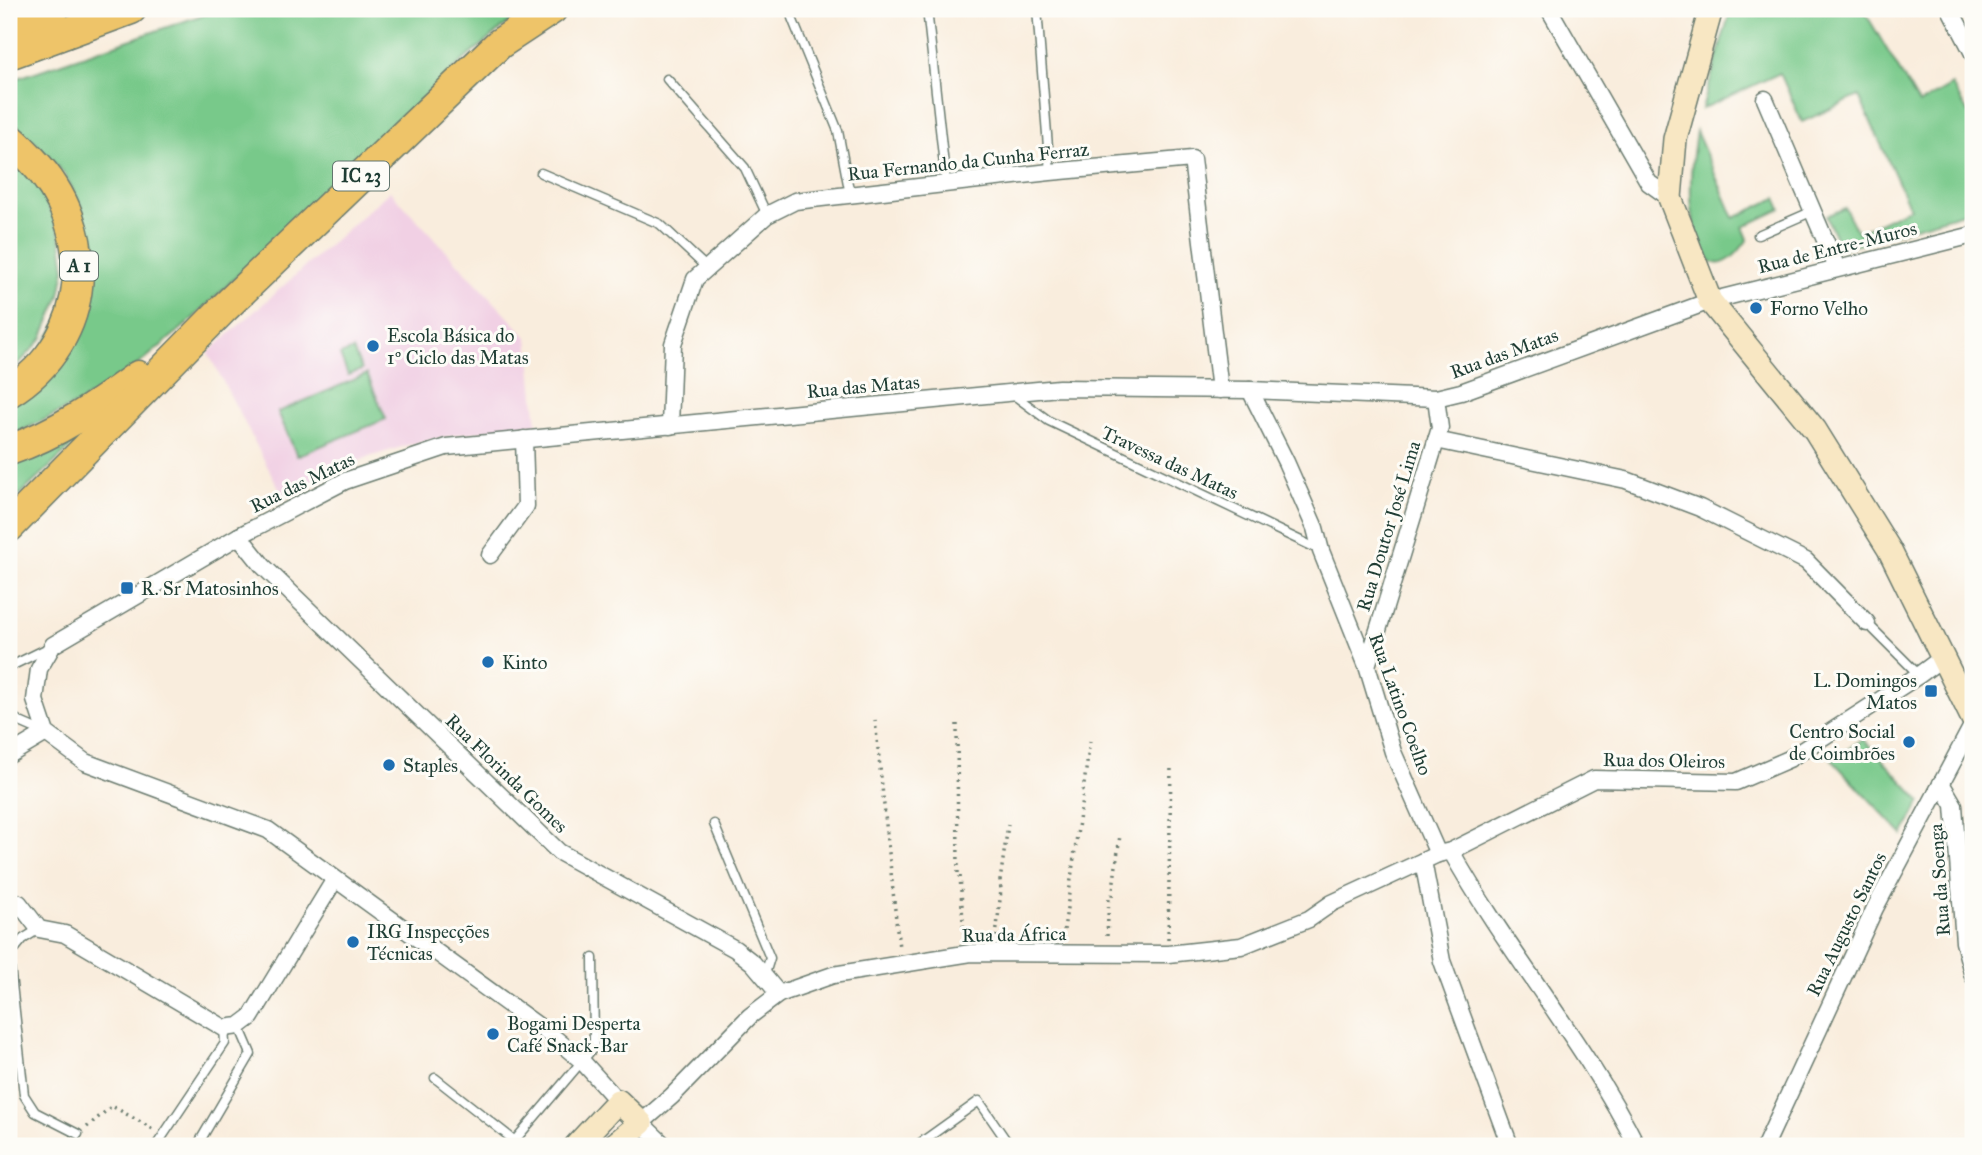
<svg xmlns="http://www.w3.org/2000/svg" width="1982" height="1155" viewBox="0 0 1982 1155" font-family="'IM FELL Great Primer',serif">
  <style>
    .built { fill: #f1d0e4 }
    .green { fill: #78c98a; stroke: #4c835f; stroke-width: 2 }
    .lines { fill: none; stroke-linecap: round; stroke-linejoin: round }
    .service-casing { stroke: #6b7b6f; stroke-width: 11 }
    .minor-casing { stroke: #6b7b6f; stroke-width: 19 }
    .secondary-casing { stroke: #6b7b6f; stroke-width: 26 }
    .motorway-casing { stroke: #6b7b6f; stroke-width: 33 }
    .path { stroke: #6b7b6f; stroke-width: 3.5; stroke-dasharray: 2 5; stroke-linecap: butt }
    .service { stroke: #fff; stroke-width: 8 }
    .minor { stroke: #fff; stroke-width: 16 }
    .secondary { stroke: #f8e7c3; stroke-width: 23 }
    .motorway { stroke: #eec469; stroke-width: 30 }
    .poi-dot { fill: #1f6fb2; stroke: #fdfcf7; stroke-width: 2.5 }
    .labels { text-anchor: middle; stroke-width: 6; stroke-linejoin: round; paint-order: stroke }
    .shield { fill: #fdfcf7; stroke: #62766e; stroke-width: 2 }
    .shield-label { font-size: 18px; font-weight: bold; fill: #1f3d34 }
    .street-label { font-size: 19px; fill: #1f3d34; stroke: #fdfcf7 }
    .poi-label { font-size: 19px; fill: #1f3d34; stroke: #fdfcf7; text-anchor: start }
  </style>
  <rect width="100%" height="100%" fill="#fdfcf7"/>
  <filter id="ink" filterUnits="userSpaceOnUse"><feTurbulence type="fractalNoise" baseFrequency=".0143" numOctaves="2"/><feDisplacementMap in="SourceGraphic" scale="14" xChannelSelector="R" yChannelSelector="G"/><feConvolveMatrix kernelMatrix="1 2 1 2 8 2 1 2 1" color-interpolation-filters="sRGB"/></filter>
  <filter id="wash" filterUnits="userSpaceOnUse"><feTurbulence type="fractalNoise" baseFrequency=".00686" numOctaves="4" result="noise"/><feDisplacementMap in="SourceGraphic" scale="28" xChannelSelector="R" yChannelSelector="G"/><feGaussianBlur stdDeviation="1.57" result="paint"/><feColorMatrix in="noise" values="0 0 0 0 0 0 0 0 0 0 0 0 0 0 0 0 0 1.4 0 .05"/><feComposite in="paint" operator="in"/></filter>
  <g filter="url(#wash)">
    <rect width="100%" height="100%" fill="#f9eddd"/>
    <path class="built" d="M 390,191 L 528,338 L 537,424 L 459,434 L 408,445 L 366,458 L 284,498 L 208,353 Z"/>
    <g class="green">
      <path d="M 220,9 L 525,9 L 459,64 L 187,324 L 139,364 L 79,403 L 9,437 L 9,404 L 91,265 L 89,238 L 81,205 L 65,175 L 35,142 L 9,123 L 9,81 Z"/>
      <path d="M 1731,9 L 1863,9 L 1919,104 L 1952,85 L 1973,121 L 1973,210 L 1841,249 L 1826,216 L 1845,208 L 1858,233 L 1910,208 L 1859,96 L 1802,122 L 1780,73 L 1702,109 Z"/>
      <path d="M 1696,131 L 1734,218 L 1776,198 L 1781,209 L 1743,227 L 1748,239 C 1702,306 1689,218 1691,180 C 1691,164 1694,147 1696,131 Z"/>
      <path d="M 9,155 L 39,185 L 60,234 L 65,269 L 60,296 L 42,339 L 9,374 Z"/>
      <path d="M 353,350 L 362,370 L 348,375 L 340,355 Z"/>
      <path d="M 367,374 L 386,419 L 297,456 L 278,412 Z"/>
      <path d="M 117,404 L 9,505 L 9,467 L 50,449 Z"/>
      <path d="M 1863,739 L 1921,801 L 1903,835 L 1832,760 Z"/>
    </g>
  </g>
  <g filter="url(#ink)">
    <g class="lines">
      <defs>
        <g id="service">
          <path d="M 927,9 L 946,184"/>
          <path d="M 1037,9 L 1050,172"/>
          <path d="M 792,18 L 838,131 L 850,195"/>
          <path d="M 667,79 L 745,168 L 767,215"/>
          <path d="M 541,173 L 660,224 L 707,268"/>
          <path d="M 1758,235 L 1813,211"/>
          <path d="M 1014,395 L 1049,421 L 1320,550"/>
          <path d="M 1867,623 L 1919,675"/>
          <path d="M 9,667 L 50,647"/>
          <path d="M 9,714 L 20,722 L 43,732"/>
          <path d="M 714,824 L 770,958 L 764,977"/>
          <path d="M 39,929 L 23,939 L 9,956 L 24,1095 L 35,1112 L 78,1134"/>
          <path d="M 435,1078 L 515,1141"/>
          <path d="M 156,1146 L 225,1043 L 224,1028"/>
          <path d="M 197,1146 L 251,1054 L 239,1026"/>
          <path d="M 510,1146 L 594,1047 L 593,958"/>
          <path d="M 916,1146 L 979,1101 L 1010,1146"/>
        </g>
        <g id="minor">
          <path d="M 1549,9 L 1649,183 L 1670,198"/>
          <path d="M 1950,9 L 1973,53"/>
          <path d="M 1765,99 L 1837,268"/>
          <path d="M 1250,390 L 1286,462 L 1315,528 L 1321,551 L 1367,666 L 1393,752 L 1438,854"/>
          <path d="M 670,426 L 673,344 L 695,279 L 767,215 L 795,201 L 1050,172 L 1192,159 L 1220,390"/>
          <path d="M 1436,440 L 1626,480 L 1700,508 L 1806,561 L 1867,623"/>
          <path d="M 239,536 L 263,566 L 559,852 L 735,949 L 753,963 L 779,994"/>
          <path d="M 490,555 L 526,506 L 524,439"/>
          <path d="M 1367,666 L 1440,428 L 1436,398"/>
          <path d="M 9,755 L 46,733"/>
          <path d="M 1941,783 L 1954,805 L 1964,942 L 1973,976"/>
          <path d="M 1451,851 C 1507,952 1585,1042 1637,1146"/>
          <path d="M 1423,861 L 1442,961 L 1510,1146"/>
          <path d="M 9,899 L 19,903 L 39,929 L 65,934 L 224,1028 L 239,1026 L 251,1017 L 335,879"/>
          <path d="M 618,1101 L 581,1060 L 552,1036 L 268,830 L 85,762 L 46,733 L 35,700 L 39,669 L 53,645 L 239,536 L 345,481 L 446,447 L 1059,388 L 1250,390 L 1436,398 L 1461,392 L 1710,301 L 1973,235"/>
          <path d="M 665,1146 L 641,1123 L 672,1096 L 750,1016 L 779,994 L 833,975 L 971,953 L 1168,954 L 1241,946 L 1309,919 L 1332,903 L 1438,854 L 1451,851 L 1594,779 L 1736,782 L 1789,759 L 1919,675 L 1942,658"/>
          <path d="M 1765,1146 L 1875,908 L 1973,724"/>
        </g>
        <g id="secondary">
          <path d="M 1711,9 L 1675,139 L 1670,198 L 1710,301 L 1815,430 L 1889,549 L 1973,719"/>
          <path d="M 576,1146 L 618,1101 L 641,1123 L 613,1146"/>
        </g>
        <g id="motorway">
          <path d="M 9,25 L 54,9"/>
          <path d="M 9,54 L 131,9"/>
          <path d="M 9,138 C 17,144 24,152 32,160 C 99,229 94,340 9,392"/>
          <path d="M 9,450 C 57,434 97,406 138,376"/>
          <path d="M 9,527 L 223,309 L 499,44 L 552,9"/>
        </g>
      </defs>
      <use href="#service" class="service-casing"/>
      <use href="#minor" class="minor-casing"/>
      <use href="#secondary" class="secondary-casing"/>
      <use href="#motorway" class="motorway-casing"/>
      <g class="path">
        <path d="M 875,720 L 899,948"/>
        <path d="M 957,724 L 958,875 L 960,875 L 964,937"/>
        <path d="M 1107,936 L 1109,898 L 1112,896 L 1120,835"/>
        <path d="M 996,937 L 1001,890 L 1000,881 L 1008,825"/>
        <path d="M 1063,937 L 1090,741"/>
        <path d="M 1168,939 L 1171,766"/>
        <path d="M 87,1127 L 112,1106 L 153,1129"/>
      </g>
      <use href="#service" class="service"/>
      <use href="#minor" class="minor"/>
      <use href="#secondary" class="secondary"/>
      <use href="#motorway" class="motorway"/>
    </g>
  </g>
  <g class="poi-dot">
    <circle cx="1756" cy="308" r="7"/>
    <circle cx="373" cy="346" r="7"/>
    <rect x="120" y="581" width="14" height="14" rx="3.5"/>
    <circle cx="488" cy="662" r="7"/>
    <rect x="1924" y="684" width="14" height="14" rx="3.5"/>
    <circle cx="1909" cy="742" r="7"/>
    <circle cx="389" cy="765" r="7"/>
    <circle cx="353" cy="942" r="7"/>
    <circle cx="493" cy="1034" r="7"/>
  </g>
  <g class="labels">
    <g class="shield">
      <rect x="333" y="161.5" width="56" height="29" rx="5"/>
      <rect x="60" y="251.5" width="38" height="29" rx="5"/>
    </g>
    <g class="shield-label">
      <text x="361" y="182">IC 23</text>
      <text x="79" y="272">A 1</text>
    </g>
    <g class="street-label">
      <text transform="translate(968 161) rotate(-6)" y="7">Rua Fernando da Cunha Ferraz</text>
      <text transform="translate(1837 247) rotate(-14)" y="7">Rua de Entre-Muros</text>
      <text transform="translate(1504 353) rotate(-20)" y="7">Rua das Matas</text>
      <text transform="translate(863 386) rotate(-5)" y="7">Rua das Matas</text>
      <text transform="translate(1170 462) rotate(25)" y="7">Travessa das Matas</text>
      <text transform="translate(302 482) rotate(-26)" y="7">Rua das Matas</text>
      <text transform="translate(1388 526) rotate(-73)" y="7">Rua Doutor José Lima</text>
      <text transform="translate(1401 704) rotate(70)" y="7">Rua Latino Coelho</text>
      <text transform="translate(1664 760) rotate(1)" y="7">Rua dos Oleiros</text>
      <text transform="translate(507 773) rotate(44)" y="7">Rua Florinda Gomes</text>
      <text transform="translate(1939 880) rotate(-94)" y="7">Rua da Soenga</text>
      <text transform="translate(1846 924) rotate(-64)" y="7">Rua Augusto Santos</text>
      <text transform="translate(1014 934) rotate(-1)" y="7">Rua da África</text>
    </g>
    <g class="poi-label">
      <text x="1770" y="315">Forno Velho</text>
      <text x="387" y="342">Escola Básica do<tspan x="387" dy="22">1º Ciclo das Matas</tspan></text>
      <text x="141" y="595">R. Sr Matosinhos</text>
      <text x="502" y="669">Kinto</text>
      <text x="1917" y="687" text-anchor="end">L. Domingos<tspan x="1917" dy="22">Matos</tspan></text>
      <text x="1895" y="738" text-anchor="end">Centro Social<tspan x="1895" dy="22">de Coimbrões</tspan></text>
      <text x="403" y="772">Staples</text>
      <text x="367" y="938">IRG Inspecções<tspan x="367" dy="22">Técnicas</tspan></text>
      <text x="507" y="1030">Bogami Desperta<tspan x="507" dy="22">Café Snack-Bar</tspan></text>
    </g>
  </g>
  <rect width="1982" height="1155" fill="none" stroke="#fdfcf7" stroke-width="35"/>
</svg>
